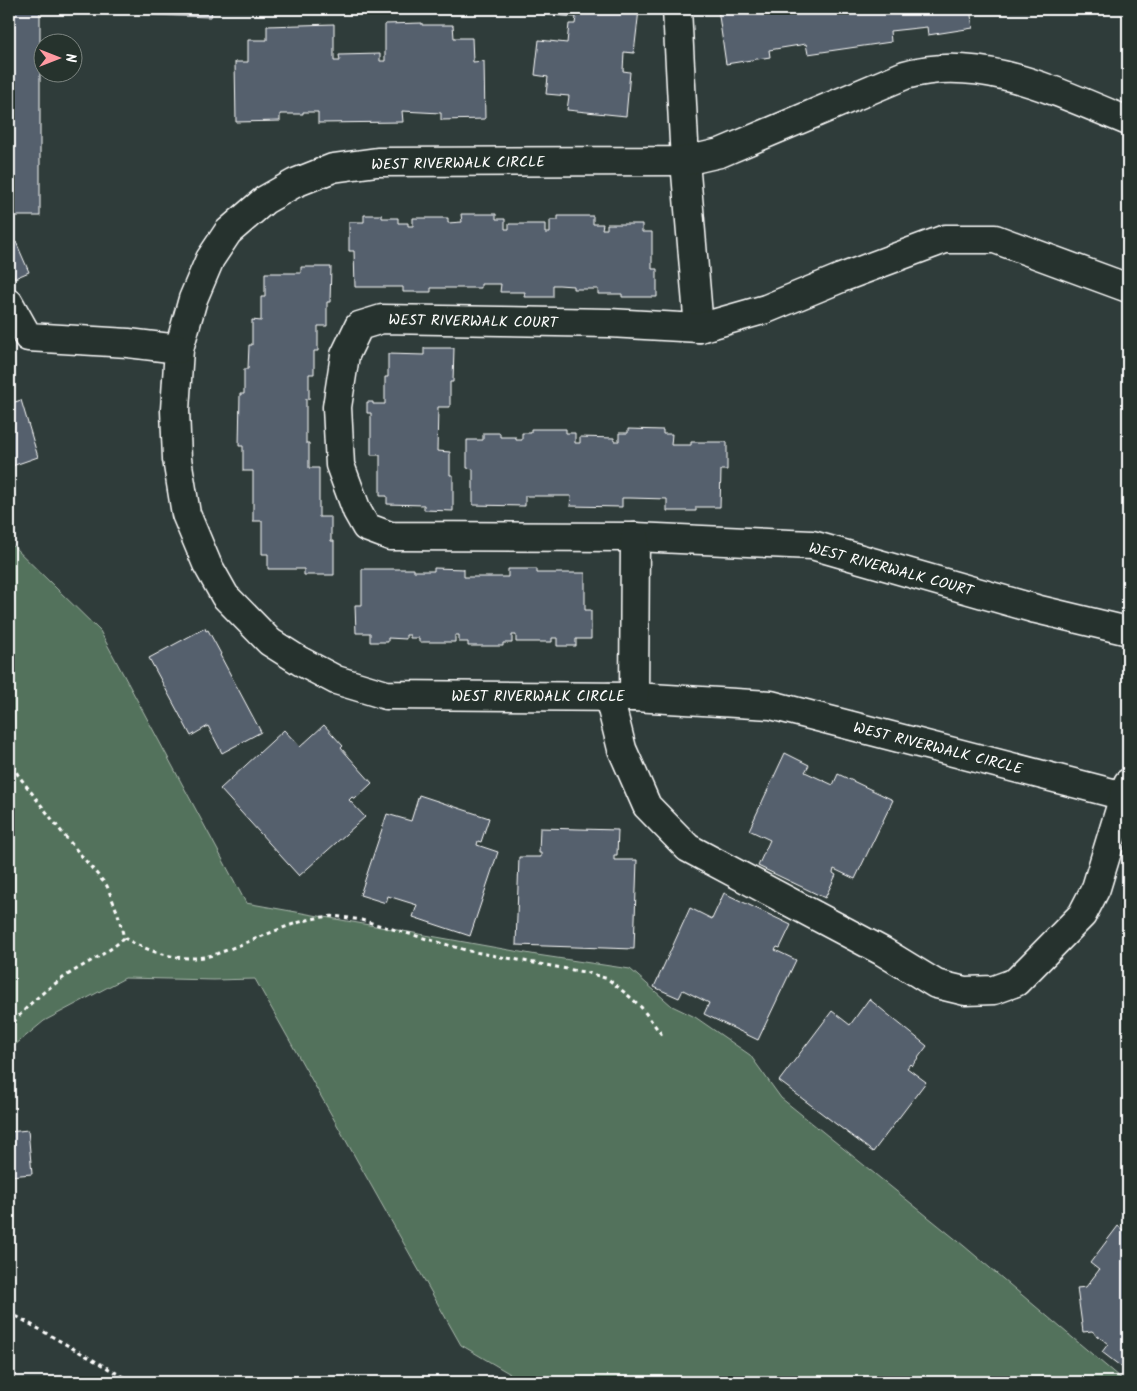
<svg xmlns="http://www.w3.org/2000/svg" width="1137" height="1391" viewBox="0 0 1137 1391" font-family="Kalam,sans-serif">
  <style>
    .green { fill: #53725b; stroke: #a9b8ad }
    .building { fill: #55606d; stroke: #fff }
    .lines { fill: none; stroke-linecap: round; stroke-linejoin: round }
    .street-casing { stroke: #fff; stroke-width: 31 }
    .path { stroke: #fff; stroke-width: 3; stroke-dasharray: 4 4; stroke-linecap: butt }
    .street { stroke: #26332d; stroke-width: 28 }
    .labels { text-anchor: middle; stroke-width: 5; stroke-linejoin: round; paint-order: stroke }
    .street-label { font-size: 15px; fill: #fff; stroke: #26332d }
  </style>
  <rect width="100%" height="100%" fill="#2f3c3a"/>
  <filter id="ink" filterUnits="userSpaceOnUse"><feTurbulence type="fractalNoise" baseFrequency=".02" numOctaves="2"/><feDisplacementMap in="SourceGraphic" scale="10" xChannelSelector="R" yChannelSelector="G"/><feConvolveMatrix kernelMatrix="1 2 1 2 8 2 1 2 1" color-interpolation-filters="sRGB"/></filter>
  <g filter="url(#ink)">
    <path class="green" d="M 9,542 L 100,631 L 246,903 L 537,955 L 630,969 L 672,1006 L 695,1017 L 750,1055 L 781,1098 L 964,1246 L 1125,1382 L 524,1382 L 461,1345 L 255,979 L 214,980 L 125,978 L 44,1021 L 9,1050 Z"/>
    <g class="building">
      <rect x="9" y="9" width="31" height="207"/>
      <path d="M 152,9 L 212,9 L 211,17 L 152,15 Z"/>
      <path d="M 540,9 L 629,9 L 639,10 L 634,53 L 624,52 L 623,71 L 630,72 L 626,116 L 567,110 L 569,96 L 546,94 L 548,77 L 535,75 L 539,40 L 567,43 L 569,24 L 575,24 L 576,17 L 540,14 Z"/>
      <path d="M 718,9 L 970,9 L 973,28 L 928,35 L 927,27 L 890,31 L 891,42 L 808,54 L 806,44 L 769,50 L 770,57 L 726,64 Z"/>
      <path d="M 422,23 L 422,25 L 453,25 L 454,38 L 472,38 L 473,62 L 484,61 L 485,119 L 441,120 L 441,113 L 402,111 L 403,122 L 318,123 L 318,112 L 303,112 L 303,114 L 280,114 L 280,121 L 236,122 L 235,62 L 248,62 L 248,40 L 267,40 L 267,26 L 334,24 L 334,61 L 340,61 L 339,55 L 380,54 L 380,61 L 385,61 L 385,24 Z"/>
      <path d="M 461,214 L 496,214 L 496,219 L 505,219 L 505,229 L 509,229 L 509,224 L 545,224 L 545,233 L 550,233 L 550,220 L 558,220 L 558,216 L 593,216 L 593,224 L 603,224 L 602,229 L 607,229 L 607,224 L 642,224 L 642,232 L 652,232 L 652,269 L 657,269 L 657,297 L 622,297 L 622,294 L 598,294 L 598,289 L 573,289 L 573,286 L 559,285 L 553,285 L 553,297 L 524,297 L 525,292 L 500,292 L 501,284 L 481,284 L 481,288 L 431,288 L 431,292 L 403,292 L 403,287 L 355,287 L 354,251 L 349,251 L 349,222 L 364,222 L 364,215 L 382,215 L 382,218 L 398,218 L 398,223 L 408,223 L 408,226 L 413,226 L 413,218 L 448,218 L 448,223 L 462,222 Z"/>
      <path d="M 16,242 L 29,272 L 15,278 L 9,265 L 9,245 Z"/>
      <path d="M 301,267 L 331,267 L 330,302 L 327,302 L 327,326 L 318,326 L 318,351 L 314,351 L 314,374 L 309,374 L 309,399 L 306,399 L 306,443 L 309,443 L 309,468 L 319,468 L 319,517 L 331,517 L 331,541 L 334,541 L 334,575 L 304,575 L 304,569 L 268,569 L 268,554 L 262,554 L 262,521 L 253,521 L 253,471 L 243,471 L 243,446 L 239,446 L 240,394 L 244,394 L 244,369 L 248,369 L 249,345 L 252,345 L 252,320 L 261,321 L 261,297 L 265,297 L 265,273 L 301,273 Z"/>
      <path d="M 424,348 L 454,348 L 453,382 L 450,382 L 450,407 L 438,407 L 437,451 L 450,452 L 450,475 L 453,475 L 453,511 L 424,510 L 424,505 L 387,504 L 387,496 L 380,496 L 380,455 L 371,455 L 371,413 L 367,413 L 367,402 L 373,402 L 373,404 L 385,404 L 385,377 L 388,377 L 388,354 L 424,355 Z"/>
      <path d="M 9,391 L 12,403 L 21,400 L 38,457 L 9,467 Z"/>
      <path d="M 531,429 L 566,429 L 566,433 L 575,433 L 575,443 L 580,443 L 580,437 L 614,438 L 614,441 L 619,441 L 619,433 L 628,433 L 628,429 L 663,430 L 663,434 L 672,434 L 671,445 L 691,445 L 691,442 L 727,442 L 727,470 L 721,470 L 720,507 L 696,507 L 696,511 L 667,511 L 667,499 L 630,498 L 622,498 L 622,507 L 570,506 L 571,496 L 525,496 L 525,506 L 473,505 L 473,469 L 467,468 L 467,440 L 483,440 L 483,433 L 500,433 L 500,437 L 516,437 L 516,440 L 522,440 L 522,433 L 531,433 Z"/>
      <path d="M 434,568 L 464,569 L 464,577 L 508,577 L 508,569 L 537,569 L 537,573 L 585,573 L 585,610 L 591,610 L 591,639 L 576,639 L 576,646 L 557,646 L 557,638 L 552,638 L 552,642 L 516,642 L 516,635 L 512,635 L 512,643 L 503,643 L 503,646 L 468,646 L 468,642 L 459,642 L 459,635 L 455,635 L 455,642 L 419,642 L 419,638 L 410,638 L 410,635 L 406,635 L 406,639 L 388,638 L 388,642 L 370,642 L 370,633 L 356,633 L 355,605 L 362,605 L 362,569 L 414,569 L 414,571 L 434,571 Z"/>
      <path d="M 205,628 L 206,631 L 208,630 L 221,654 L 220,655 L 261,732 L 222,753 L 208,726 L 191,736 L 149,658 Z"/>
      <path d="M 324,725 L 343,746 L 341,748 L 372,783 L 355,799 L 352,797 L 349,800 L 365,817 L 299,876 L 220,789 L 284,730 L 300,747 Z"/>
      <path d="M 785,753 L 809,765 L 805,772 L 833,785 L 838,774 L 893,800 L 855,879 L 834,869 L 833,873 L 836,875 L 825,898 L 758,866 L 770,840 L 749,830 Z"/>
      <path d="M 419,795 L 489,818 L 481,842 L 478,841 L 477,845 L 498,852 L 470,936 L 413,917 L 417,905 L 388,896 L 386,903 L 360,895 L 387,814 L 411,821 Z"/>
      <path d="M 540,828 L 618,830 L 617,855 L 614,855 L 614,860 L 637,860 L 634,949 L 516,945 L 519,857 L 541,857 L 541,853 L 539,853 Z"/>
      <path d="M 724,893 L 791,925 L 780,948 L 777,947 L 775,950 L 796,960 L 758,1040 L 704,1014 L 709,1003 L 683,990 L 679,998 L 654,987 L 690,908 L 712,919 Z"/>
      <path d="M 869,999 L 927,1046 L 912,1066 L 910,1064 L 907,1068 L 926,1082 L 873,1152 L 779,1081 L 832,1011 L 850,1025 Z"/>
      <path d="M 28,1130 L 32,1174 L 9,1176 L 9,1132 Z"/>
      <path d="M 1128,1202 L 1128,1224 L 1121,1218 L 1124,1214 L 1121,1212 Z"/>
      <path d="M 1118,1226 L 1128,1234 L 1128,1372 L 1102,1352 L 1108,1344 L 1092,1331 L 1083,1332 L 1077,1288 L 1086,1287 L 1099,1270 L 1090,1263 Z"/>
    </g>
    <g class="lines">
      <defs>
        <g id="street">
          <path d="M 677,9 L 685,161 L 699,328"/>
          <path d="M 1128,121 C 1058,93 982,53 905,75 L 720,153 L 685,161 L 377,162 L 333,168 L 295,183 L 265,200 L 228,232 L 210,259 L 193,299 L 179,349 L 175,410 L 177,459 L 186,514 L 207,564 L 225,596 L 270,642 L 300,661 L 336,680 L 386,695 L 634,697 L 771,705 L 1128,797"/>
          <path d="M 1128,288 L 995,239 L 945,239 L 841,278 L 766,309 L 699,328 L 609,323 L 382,319 L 359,326 L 345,355 L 337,407 L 340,465 L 357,511 L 366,527 L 390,536 L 635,537 L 812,545 L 1036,609 L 1128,631"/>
          <path d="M 9,303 L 28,337 L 128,343 L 179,349"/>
          <path d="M 609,697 L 622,749 L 647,806 L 688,848 L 882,951 L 936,984 L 965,991 L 994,990 L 1016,982 L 1082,915 L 1096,888 L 1128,783"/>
          <path d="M 634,697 L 635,537"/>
        </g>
      </defs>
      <use href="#street" class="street-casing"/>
      <g class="path">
        <path d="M 9,758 L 18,775 L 64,835 L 107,886 L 118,914 L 124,938 C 144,949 170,959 193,958 C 208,958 222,952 237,946 C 265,936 293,921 323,917 C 336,915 348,918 361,920 L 469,951 L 589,973 L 608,979 L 630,997 L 641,1007 L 662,1035"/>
        <path d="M 9,1029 C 21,1011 39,995 56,983 C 78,966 104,957 124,938"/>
        <path d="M 9,1312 L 132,1382"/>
      </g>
      <use href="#street" class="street"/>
    </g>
  </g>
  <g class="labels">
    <g class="street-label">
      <text transform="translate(458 163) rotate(-1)" y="5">WEST RIVERWALK CIRCLE</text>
      <text transform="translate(473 321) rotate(1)" y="5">WEST RIVERWALK COURT</text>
      <text transform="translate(891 569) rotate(15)" y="5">WEST RIVERWALK COURT</text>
      <text x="538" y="701">WEST RIVERWALK CIRCLE</text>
      <text transform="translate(938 748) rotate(14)" y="5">WEST RIVERWALK CIRCLE</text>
    </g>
  </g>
  <rect width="1137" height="1391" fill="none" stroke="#26332d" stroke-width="30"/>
  <rect x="15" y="15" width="1107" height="1361" fill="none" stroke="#fff" stroke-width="2" filter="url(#ink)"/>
  <g transform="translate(58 58) rotate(90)"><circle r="24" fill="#26332d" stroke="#7d8581"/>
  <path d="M0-4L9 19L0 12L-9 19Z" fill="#ff9aa2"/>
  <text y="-8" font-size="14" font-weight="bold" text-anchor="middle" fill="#ffffff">N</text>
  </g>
</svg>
